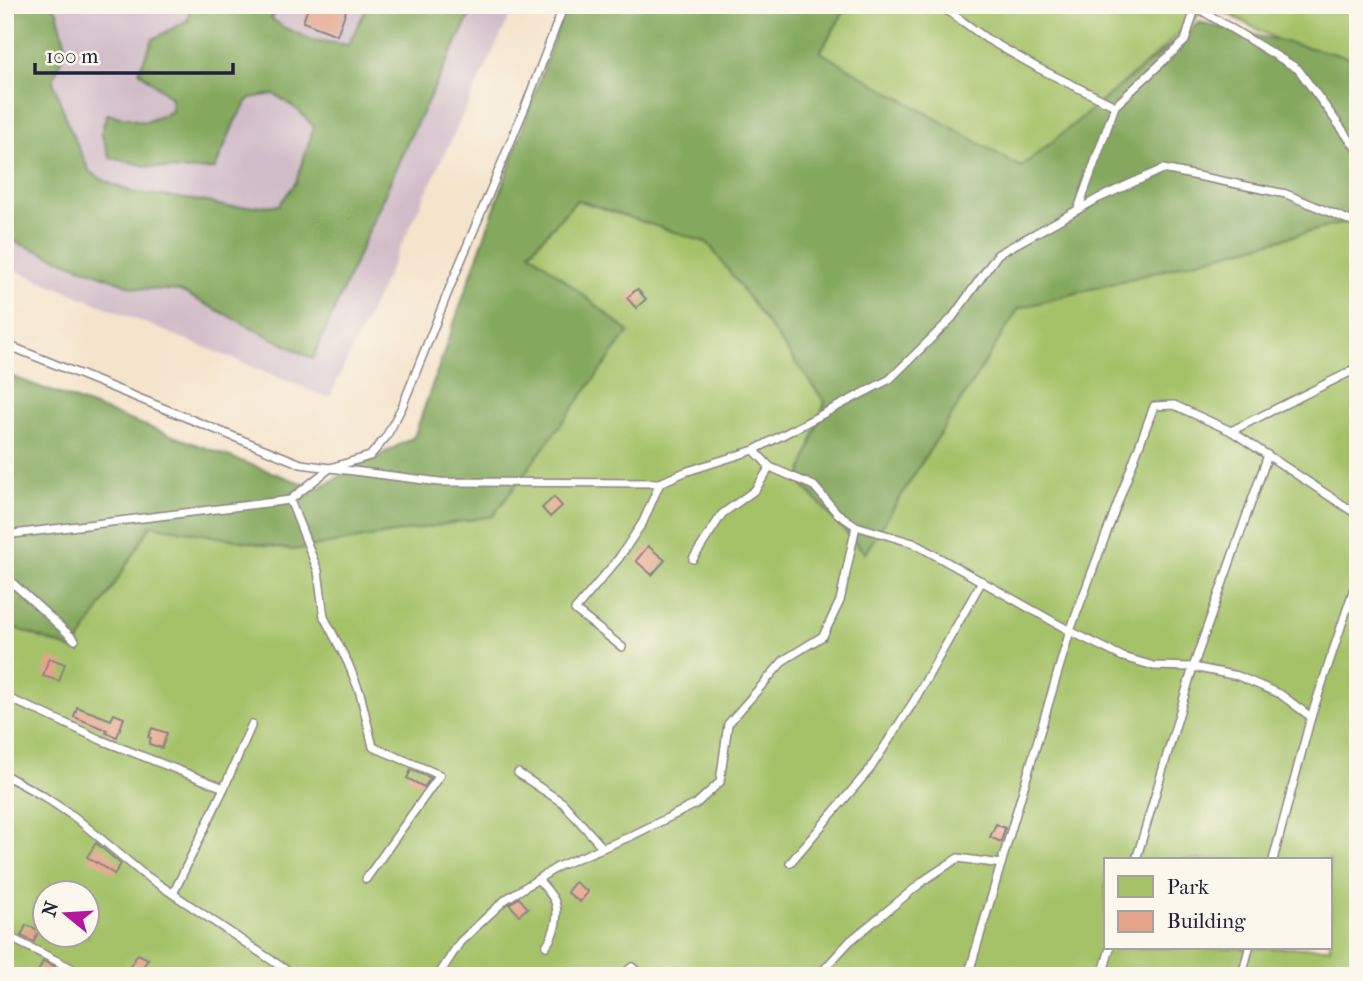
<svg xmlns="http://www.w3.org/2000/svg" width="1363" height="981" viewBox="0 0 1363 981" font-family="'IM FELL French Canon',serif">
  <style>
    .industrial { fill: #d1bdc9 }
    .green { fill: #a5c269; stroke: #647252; stroke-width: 2; fill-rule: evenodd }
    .forest { fill: #84a85d; stroke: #53654c; stroke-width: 2 }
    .building { fill: #e4a48b }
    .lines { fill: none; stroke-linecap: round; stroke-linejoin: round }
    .service-casing { stroke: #8c8384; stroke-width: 10 }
    .service { stroke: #fff; stroke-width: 7 }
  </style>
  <rect width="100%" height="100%" fill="#fbf7ec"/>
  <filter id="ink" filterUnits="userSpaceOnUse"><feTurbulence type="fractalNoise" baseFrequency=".0143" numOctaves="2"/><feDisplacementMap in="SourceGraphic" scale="14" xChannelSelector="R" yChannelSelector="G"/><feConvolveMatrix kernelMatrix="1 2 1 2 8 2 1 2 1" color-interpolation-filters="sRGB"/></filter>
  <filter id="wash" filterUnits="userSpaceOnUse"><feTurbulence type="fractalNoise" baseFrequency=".00686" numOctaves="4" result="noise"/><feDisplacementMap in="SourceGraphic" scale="28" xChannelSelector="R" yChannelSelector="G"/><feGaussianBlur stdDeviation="1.57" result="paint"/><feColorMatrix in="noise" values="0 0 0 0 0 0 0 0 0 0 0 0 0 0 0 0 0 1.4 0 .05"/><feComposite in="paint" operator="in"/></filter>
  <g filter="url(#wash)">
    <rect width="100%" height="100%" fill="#f5e4cc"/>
    <path class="industrial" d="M 5,5 L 515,5 L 329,398 L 5,266 Z"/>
    <g class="green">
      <path d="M 848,5 L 1209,5 L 1159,52 L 1019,172 L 820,52 Z"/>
      <path d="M 1212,5 L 1358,5 L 1358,67 L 1322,64 Z"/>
      <path d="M 577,200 L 708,243 L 825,402 L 799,481 L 865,553 L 1019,308 L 1358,219 L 1358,976 L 5,976 L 5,624 L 74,650 L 151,525 L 293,550 L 493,516 L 530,252 ZM 1106,860 L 1330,860 L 1330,948 L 1106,948 ZM 46,894 L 88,894 L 88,936 L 46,936 Z"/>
    </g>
    <g class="forest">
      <path d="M 5,5 L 52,5 L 57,11 L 66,46 L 53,81 L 69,127 L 90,172 L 107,182 L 132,192 L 202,201 L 228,207 L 279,205 L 296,182 L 314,127 L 299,111 L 274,94 L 250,98 L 235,121 L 215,169 L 180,170 L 152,167 L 110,158 L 101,133 L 107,114 L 146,122 L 172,111 L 171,98 L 139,71 L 153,39 L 188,20 L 190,5 L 280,5 L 271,18 L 283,27 L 312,40 L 348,45 L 368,5 L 475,5 L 407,143 L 313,359 L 180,291 L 135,288 L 5,238 Z"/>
      <path d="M 566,5 L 848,5 L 820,52 L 1021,167 L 1199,22 L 1358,59 L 1358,219 L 1019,308 L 865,553 L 799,481 L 825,402 L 708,243 L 577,200 L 530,252 L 629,332 L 493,516 L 293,550 L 151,525 L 74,650 L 5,624 L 5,374 L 317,489 L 414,437 Z"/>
    </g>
    <g id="blocks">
      <g class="building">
        <path d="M 309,5 L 348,5 L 337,35 L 303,22 Z"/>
        <path d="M 637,289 L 646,299 L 636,308 L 627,298 Z"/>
        <path d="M 554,497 L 562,506 L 550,517 L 542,508 Z"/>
        <path d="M 648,546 L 665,560 L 652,575 L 636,561 Z"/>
        <path d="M 49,658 L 65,664 L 59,681 L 43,676 Z"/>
        <path d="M 77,707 L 111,720 L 114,714 L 124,718 L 117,737 L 106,733 L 107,730 L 74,717 Z"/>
        <path d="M 152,728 L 167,733 L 162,748 L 149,744 L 151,738 L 148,737 Z"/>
        <path d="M 411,770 L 431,778 L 424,787 L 407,778 Z"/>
        <path d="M 996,824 L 1005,828 L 1001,842 L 990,837 Z"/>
        <path d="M 96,843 L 121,864 L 114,874 L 97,862 L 96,863 L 87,857 Z"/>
        <path d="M 575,882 L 588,892 L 580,902 L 567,892 Z"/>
        <path d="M 519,898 L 528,908 L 519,915 L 509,904 Z"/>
        <path d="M 26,925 L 39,930 L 34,942 L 21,936 Z"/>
        <path d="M 138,954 L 148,959 L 140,972 L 130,966 Z"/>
        <path d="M 43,961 L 56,967 L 52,976 L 36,976 Z"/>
      </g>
    </g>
  </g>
  <g filter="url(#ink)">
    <use href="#blocks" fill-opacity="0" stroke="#8c8384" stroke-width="2"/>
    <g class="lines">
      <defs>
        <g id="service">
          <path d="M 940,5 L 987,39 L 1038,68 L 1115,106"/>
          <path d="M 1196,7 L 1298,69 L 1358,151"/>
          <path d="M 1078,209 L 1115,106 L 1185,41 L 1196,5"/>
          <path d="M 5,344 L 301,464 L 330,468 L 370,456 L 386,437 L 402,407 L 450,287 L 526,105 L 564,5"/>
          <path d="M 1231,431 L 1348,373 L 1358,365"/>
          <path d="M 770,467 L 814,486 L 837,513 L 856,526 L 913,543 L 1070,631 L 1123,657 L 1154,666 L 1193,667 L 1238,676 L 1280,694 L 1311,717"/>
          <path d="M 290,500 L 318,571 L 324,617 L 348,663 L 360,693 L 373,747 L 440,775 L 366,879"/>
          <path d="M 5,535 L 290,500 L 330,468 L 440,482 L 660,483 L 685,472 L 754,450 L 890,379 L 952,318 L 998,254 L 1099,198 L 1163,169 L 1286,194 L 1358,224"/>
          <path d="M 693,559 L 722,514 L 755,490 L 770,467 L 754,450"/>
          <path d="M 5,576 L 75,640"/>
          <path d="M 622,647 L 575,610 L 619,558 L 643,522 L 660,483"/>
          <path d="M 5,697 L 43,713 L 101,740 L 224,788"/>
          <path d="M 518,773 L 563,803 L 603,848"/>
          <path d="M 5,775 L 43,796 L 76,818 L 142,873 L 289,972 L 302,976"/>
          <path d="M 1136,860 L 1193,667 L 1268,455"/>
          <path d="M 1273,860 L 1311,717 L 1358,576"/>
          <path d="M 790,863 L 870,769 L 914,701 L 982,581"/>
          <path d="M 538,879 C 543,886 552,894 555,902 C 560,916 554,935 546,946"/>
          <path d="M 173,894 L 224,788 L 252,724"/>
          <path d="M 5,935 L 87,976"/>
          <path d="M 438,976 L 460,942 L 506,899 L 559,866 L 629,837 L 696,804 L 720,782 L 728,724 L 784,660 L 823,636 L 840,601 L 856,526"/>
          <path d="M 621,976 L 632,967 L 642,976"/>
          <path d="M 818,976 L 850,941 L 926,879 L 958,858 L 1001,864"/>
          <path d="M 968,976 L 1070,631 L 1154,406 L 1174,405 L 1231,431 L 1358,515"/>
          <path d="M 1102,976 L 1110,948"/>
          <path d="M 1242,976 L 1249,948"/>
        </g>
      </defs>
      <use href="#service" class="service-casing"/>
      <use href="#service" class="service"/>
    </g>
  </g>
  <rect width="1363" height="981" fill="none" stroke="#fbf7ec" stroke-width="28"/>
  <rect x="1104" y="858" width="228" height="91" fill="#fbf7ec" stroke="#a4a2a5" stroke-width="2"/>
  <rect x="1118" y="876" width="35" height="21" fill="#a5c269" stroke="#a4a2a5" stroke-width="2"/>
  <text x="1167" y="894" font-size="21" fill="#22223b">Park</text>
  <rect x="1118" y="911" width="35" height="21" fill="#e4a48b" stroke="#a4a2a5" stroke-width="2"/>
  <text x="1167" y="928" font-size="21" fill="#22223b">Building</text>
  <g transform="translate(66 914) rotate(288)"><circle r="33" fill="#fbf7ec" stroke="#a4a2a5" stroke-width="2"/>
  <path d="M0-5L12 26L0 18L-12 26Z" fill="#b5179e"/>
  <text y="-10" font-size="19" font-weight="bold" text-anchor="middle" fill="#22223b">N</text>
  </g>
  <path d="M35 63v10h198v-10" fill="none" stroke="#22223b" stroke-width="3.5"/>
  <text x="46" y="63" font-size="21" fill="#22223b" stroke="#fbf7ec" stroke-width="5" paint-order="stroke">100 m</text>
</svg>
